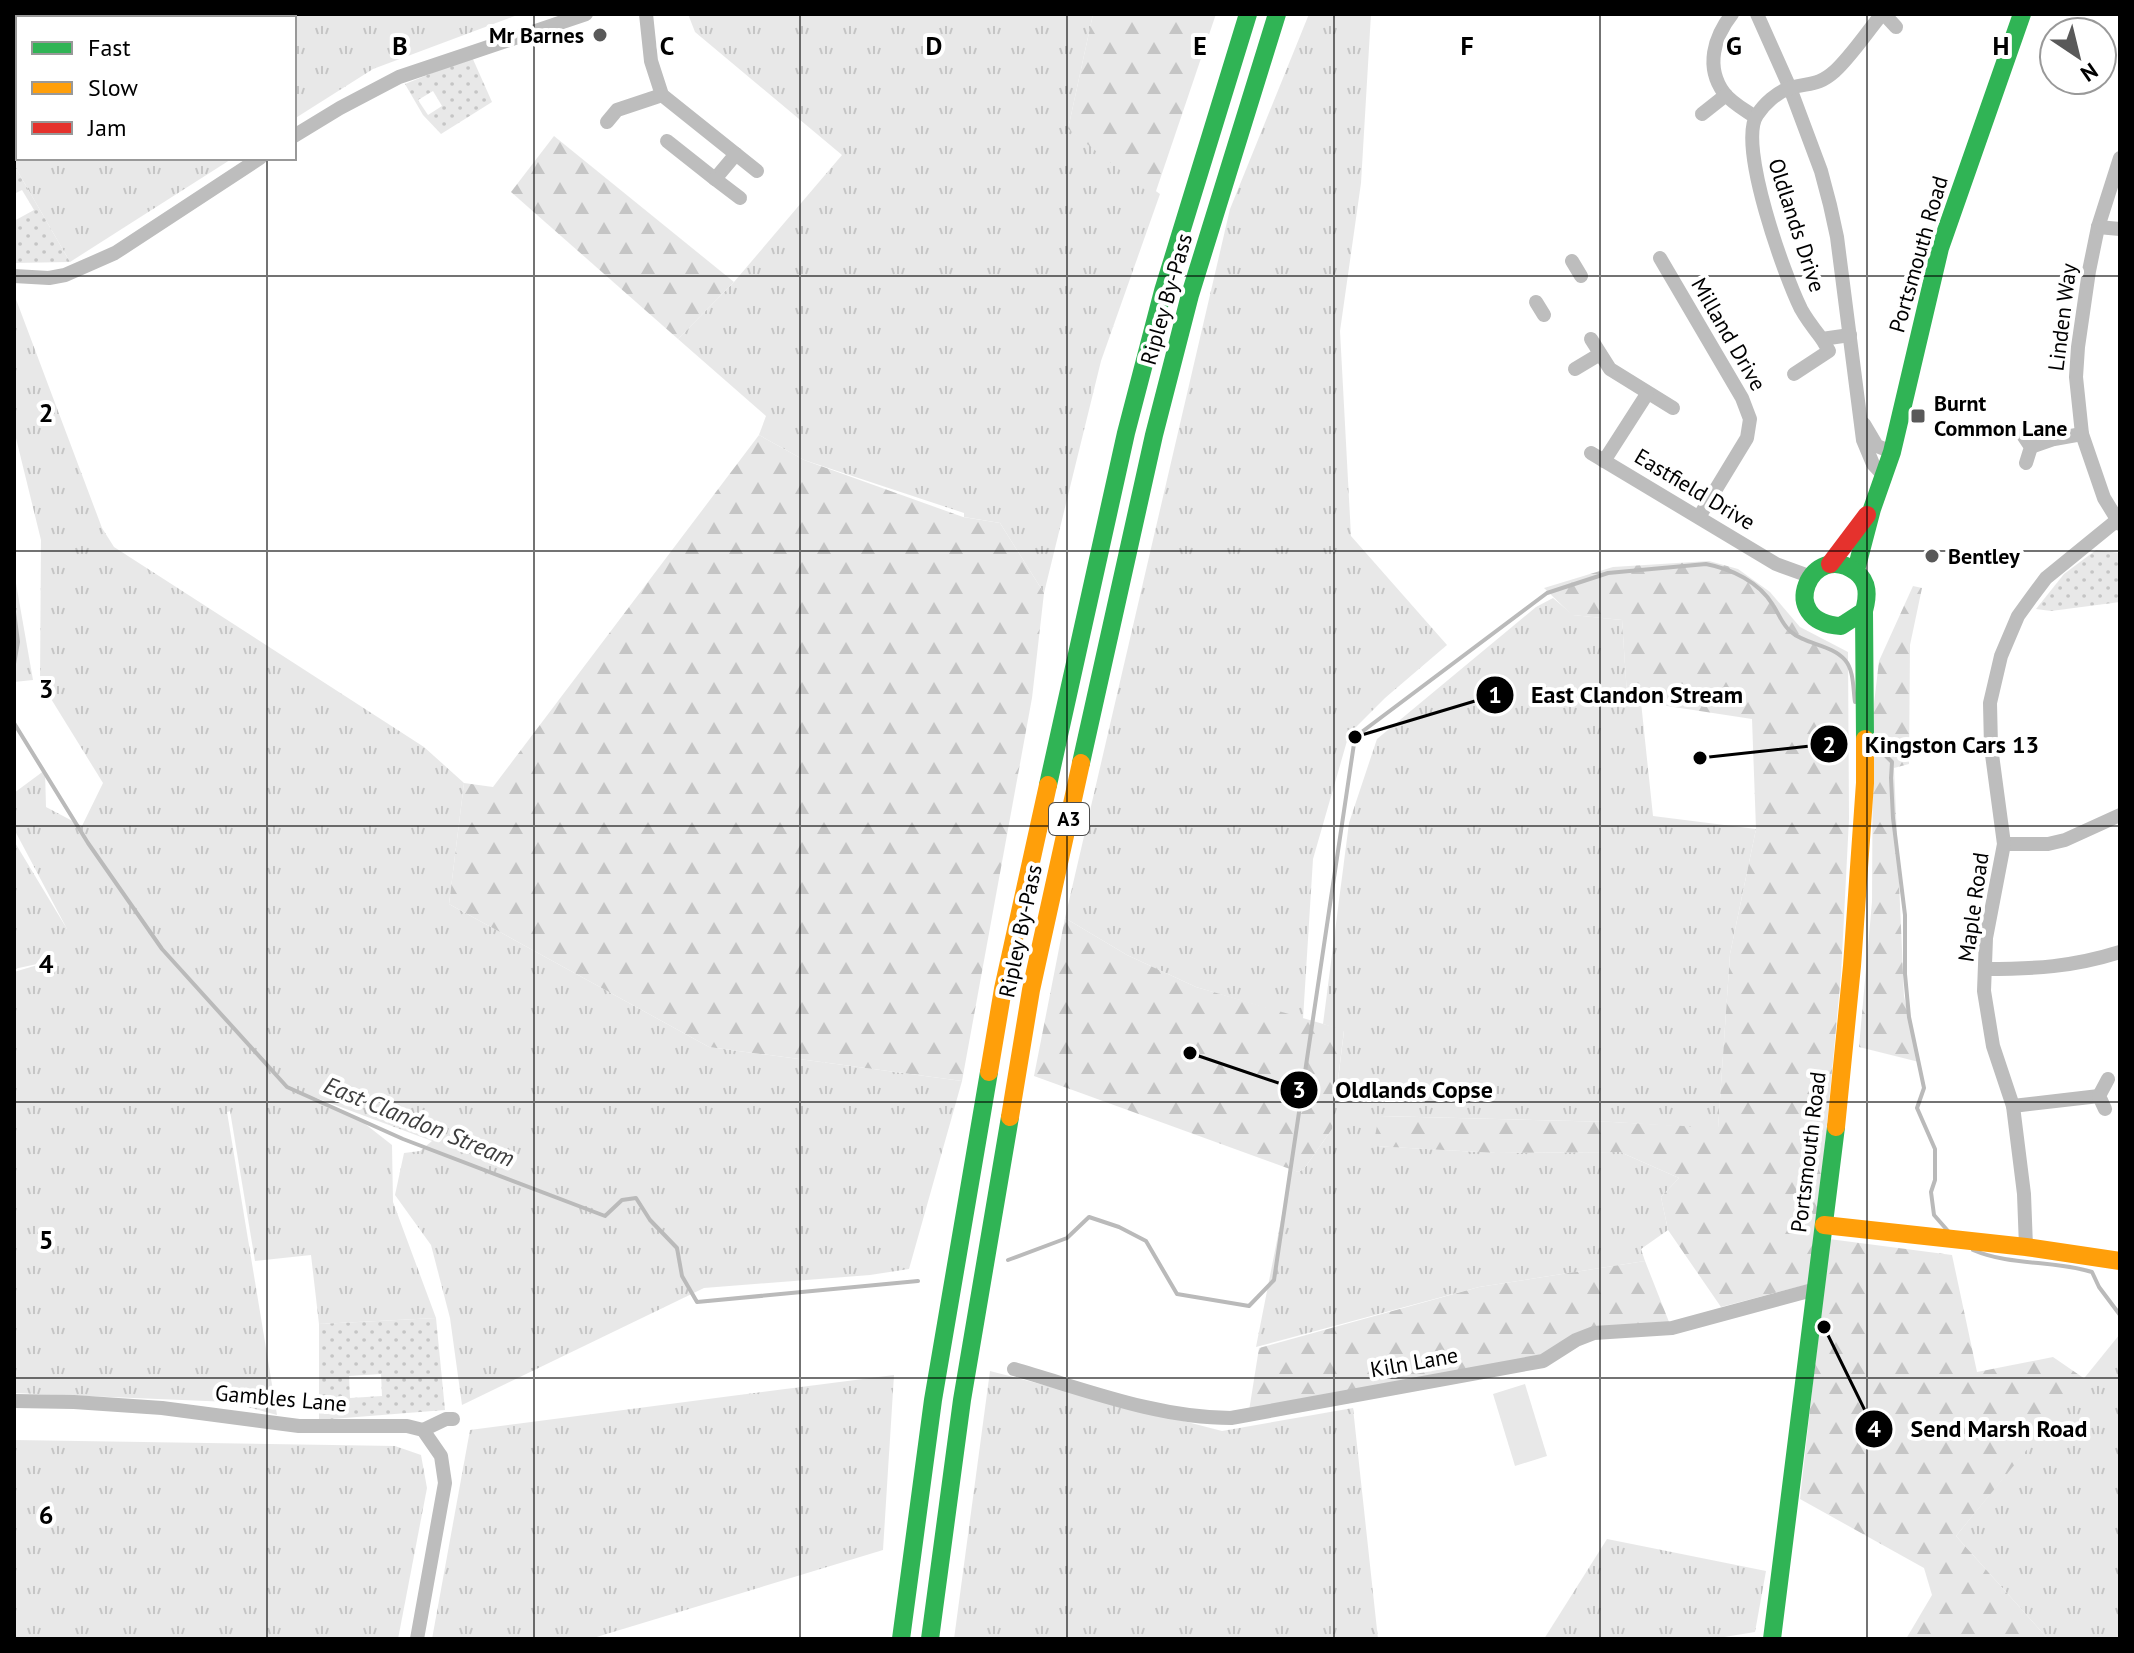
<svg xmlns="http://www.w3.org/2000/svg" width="2134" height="1653" viewBox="0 0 2134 1653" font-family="'PT Sans',sans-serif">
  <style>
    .grass { fill: url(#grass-tufts) }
    .forest { fill: url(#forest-firs) }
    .park { fill: url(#park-dots); fill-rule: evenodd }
    .pitch { fill: #e8e8e8 }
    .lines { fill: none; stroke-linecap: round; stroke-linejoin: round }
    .stream { stroke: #bababa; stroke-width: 4 }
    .street { stroke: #bdbdbd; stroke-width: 14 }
    .fast { stroke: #30b455; stroke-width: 18 }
    .slow { stroke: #ff9f0a; stroke-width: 18 }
    .jam { stroke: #e5322d; stroke-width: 18 }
    .grid { fill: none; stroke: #000; stroke-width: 2; stroke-opacity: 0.55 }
    .poi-dot { fill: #595959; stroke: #fff; stroke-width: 3 }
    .labels { text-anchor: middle; stroke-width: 8; stroke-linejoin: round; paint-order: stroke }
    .shield { fill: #fff; stroke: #4c4c4c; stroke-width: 2 }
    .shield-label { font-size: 20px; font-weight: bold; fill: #000 }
    .poi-label { font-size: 22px; font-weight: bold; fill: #000; stroke: #fff; text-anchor: start }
    .street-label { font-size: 22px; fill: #000; stroke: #fff }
    .water-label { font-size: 24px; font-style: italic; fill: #3e3e3e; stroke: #fff }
    .grid-label { font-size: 26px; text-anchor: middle; font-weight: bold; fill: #000; stroke: #fff; stroke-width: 8; stroke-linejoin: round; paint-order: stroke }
    .leader { fill: none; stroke: #000; stroke-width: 3 }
    .callout-dot { fill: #000; stroke: #fff; stroke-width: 3 }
    .mark-label { font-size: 24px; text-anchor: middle; font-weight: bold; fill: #fff }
    .callout-label { font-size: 24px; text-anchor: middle; font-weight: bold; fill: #000; stroke: #fff; stroke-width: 8; stroke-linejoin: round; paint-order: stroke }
  </style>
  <defs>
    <pattern id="grass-tufts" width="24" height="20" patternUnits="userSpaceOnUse" patternTransform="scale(2)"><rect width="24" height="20" fill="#e8e8e8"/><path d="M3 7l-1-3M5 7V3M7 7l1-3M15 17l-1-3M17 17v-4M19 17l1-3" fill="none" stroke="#c5c5c5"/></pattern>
    <pattern id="forest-firs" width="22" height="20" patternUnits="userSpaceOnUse" patternTransform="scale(2)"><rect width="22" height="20" fill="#e8e8e8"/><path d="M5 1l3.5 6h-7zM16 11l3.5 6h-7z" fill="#c5c5c5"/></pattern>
    <pattern id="park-dots" width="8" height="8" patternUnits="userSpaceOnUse" patternTransform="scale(2)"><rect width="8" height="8" fill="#e8e8e8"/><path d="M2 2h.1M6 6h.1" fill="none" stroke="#c5c5c5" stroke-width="1.8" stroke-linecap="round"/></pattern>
  </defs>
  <rect width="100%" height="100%" fill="#fff"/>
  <g class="grass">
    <path d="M 14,14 L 520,14 L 373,69 L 294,119 L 294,18 L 18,18 L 18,158 L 233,158 L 70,262 L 14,165 Z"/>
    <path d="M 688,14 L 1093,14 L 1068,129 L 1160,194 L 1101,361 L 1044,593 L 1000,523 L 964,517 L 964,513 L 804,460 L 759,435 L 766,416 L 678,339 L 734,282 L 842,155 L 695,32 Z"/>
    <path d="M 1309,14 L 1371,14 L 1361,183 L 1340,331 L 1351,536 L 1447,645 L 1385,698 L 1349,734 L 1313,859 L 1303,1019 L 1196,987 L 1127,955 L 1065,918 L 1230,209 Z"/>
    <path d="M 14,294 L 102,528 L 114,547 L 424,747 L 464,783 L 449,904 L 709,1047 L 962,1081 L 909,1269 L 870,1275 L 704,1288 L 462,1405 L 450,1318 L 431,1245 L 395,1195 L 404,1153 L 420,1151 L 432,1141 L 311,1096 L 355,1116 L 392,1145 L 393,1202 L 436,1318 L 319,1324 L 311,1255 L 255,1261 L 230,1111 L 227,1112 L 277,1415 L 230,1402 L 14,1393 L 14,972 L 51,961 L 14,969 L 14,841 L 67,929 L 14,829 L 14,793 L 45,770 L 46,807 L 82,826 L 103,783 L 40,681 L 41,540 L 14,430 Z"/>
    <path d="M 14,572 L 33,680 L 14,682 Z"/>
    <path d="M 1553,598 L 1573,615 L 1622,620 L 1627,694 L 1641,702 L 1653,816 L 1756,829 L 1730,954 L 1718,1129 L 1613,1122 L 1380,1116 L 1374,1146 L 1496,1153 L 1620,1152 L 1679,1178 L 1661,1197 L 1668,1230 L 1641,1249 L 1645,1261 L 1479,1287 L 1256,1347 L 1291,1169 L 1298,1172 L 1304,1169 L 1332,1129 L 1344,1031 L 1323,1024 L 1349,823 L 1377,739 L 1536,607 Z"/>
    <path d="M 2120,1334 L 2120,1639 L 2048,1639 L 1956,1536 Z"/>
    <path d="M 990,1371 L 1222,1431 L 1353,1408 L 1378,1639 L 954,1639 Z"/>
    <path d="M 894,1375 L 883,1550 L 590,1639 L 432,1639 L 470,1430 Z"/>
    <path d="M 14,1440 L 395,1446 L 421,1455 L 427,1488 L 398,1639 L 14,1639 Z"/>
    <path d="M 1607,1539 L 1766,1571 L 1755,1632 L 1712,1639 L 1544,1639 Z"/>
  </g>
  <g class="forest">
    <path d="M 1093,14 L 1216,14 L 1154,197 L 1068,129 Z"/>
    <path d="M 554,136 L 734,282 L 678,339 L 511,192 Z"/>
    <path d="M 759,435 L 804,460 L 963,517 L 1000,523 L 1044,593 L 1032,698 L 962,1081 L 709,1047 L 449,904 L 464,783 L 493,787 Z"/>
    <path d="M 1709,561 L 1738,569 L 1770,592 L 1800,627 L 1848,652 L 1849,819 L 1841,975 L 1819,1210 L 1809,1284 L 1721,1307 L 1668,1230 L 1661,1197 L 1679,1178 L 1620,1152 L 1496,1153 L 1373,1146 L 1379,1116 L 1613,1122 L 1718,1128 L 1730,954 L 1756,829 L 1752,719 L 1641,702 L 1627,695 L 1622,620 L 1572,615 L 1544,588 L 1613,567 Z"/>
    <path d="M 1913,586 L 1922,588 L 1910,645 L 1909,764 L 1894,768 L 1904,996 L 1919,1062 L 1859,1047 L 1872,902 L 1873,712 L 1879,661 Z"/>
    <path d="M 1065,918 L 1127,955 L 1196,987 L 1344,1030 L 1332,1129 L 1304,1169 L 1298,1172 L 1034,1076 Z"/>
    <path d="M 1829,1239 L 1952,1255 L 1977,1372 L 2053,1357 L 2085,1379 L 1956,1536 L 2048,1639 L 1906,1639 L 1932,1595 L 1924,1568 L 1800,1499 Z"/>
    <path d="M 1645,1261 L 1671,1327 L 1614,1330 L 1543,1359 L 1249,1411 L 1259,1348 L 1479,1287 Z"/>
  </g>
  <g class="park">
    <path d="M 472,57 L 492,102 L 441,134 L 423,115 L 405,84 ZM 433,91 L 442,106 L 428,115 L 418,100 Z"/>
    <path d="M 14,165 L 70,262 L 14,263 L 14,221 L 34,210 L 22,190 L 14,194 Z"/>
    <path d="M 2096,550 L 2120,553 L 2120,602 L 2051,611 L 2036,609 L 2064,574 Z"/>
    <path d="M 436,1318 L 445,1410 L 319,1420 L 319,1324 ZM 381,1374 L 382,1396 L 350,1398 L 349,1376 Z"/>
  </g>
  <path class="pitch" d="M 1525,1384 L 1547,1456 L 1515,1466 L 1493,1394 Z"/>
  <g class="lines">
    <g class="stream">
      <path d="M 14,612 L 18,642 L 14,664"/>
      <path d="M 14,723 L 88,843 L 162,949 L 287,1087 L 403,1139 L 605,1216 L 622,1200 L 636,1198 L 650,1220 L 677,1248 L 682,1276 L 697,1302 L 918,1281"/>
      <path d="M 1872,742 L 1892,762 L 1891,778 L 1893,818 L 1905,915 L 1905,974 L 1909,1017 L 1924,1088 L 1917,1108 L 1935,1149 L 1935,1180 L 1931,1192 L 1934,1215 L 1948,1231"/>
      <path d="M 1973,1250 C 2010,1266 2054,1260 2092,1272 L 2099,1287 L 2120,1315"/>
      <path d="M 1008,1260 L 1067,1238 L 1089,1217 L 1119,1227 L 1146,1241 L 1177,1294 L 1249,1306 L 1274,1280 L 1355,737 L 1547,593 L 1608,573 L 1706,564 C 1732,569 1759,582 1773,605 C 1779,614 1782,624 1790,631 C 1805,645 1831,644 1845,660 C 1854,670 1853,689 1855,702"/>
    </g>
    <g class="street">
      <path d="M 646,14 L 651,61 L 662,95 L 757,171"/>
      <path d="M 1732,14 C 1714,37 1705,67 1724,93 C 1732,103 1745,110 1755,117"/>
      <path d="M 1757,14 L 1790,88 L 1821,171 L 1830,205 L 1837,237 L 1863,440 L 1873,464 L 1885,477"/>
      <path d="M 1884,14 L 1896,27"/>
      <path d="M 1702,114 L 1726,95"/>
      <path d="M 607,122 L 617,110 L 662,95"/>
      <path d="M 294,136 L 340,108 L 399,77 L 586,14"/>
      <path d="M 667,141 L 715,179 L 736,154"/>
      <path d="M 2120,158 L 2098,227 L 2089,271 L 2078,347 L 2076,377 L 2082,434 L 2104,498 L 2120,524"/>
      <path d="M 715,179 L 740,198"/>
      <path d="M 2098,227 L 2120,229"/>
      <path d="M 1660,258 L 1742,398 L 1750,419 L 1747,438 L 1699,517"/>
      <path d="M 1572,261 L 1581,276"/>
      <path d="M 14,276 L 49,278 L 65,275 L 115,253 L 260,158"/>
      <path d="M 1536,302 L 1544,315"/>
      <path d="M 1850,335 L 1822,339 C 1815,330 1807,320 1801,309 C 1785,277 1737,144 1757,115 C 1764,104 1777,92 1790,88 C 1809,82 1817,87 1835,71 C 1852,55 1867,32 1882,14"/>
      <path d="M 1591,339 L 1610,369 L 1673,408"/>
      <path d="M 1575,369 L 1600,354"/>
      <path d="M 1794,374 L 1829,351 L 1822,339"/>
      <path d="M 1864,424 L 1877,446 L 1892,452"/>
      <path d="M 2023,435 L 2031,447 L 2026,463"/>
      <path d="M 2031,447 L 2054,439 L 2082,434"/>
      <path d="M 1591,453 L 1776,564 L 1809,576"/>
      <path d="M 1604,461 L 1647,394"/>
      <path d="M 2004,844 L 2048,844 L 2065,840 L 2120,815"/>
      <path d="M 1985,969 C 2035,969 2072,967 2120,952"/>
      <path d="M 2013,1106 L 2099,1096"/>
      <path d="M 2105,1109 L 2099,1096 L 2108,1079"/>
      <path d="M 2026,1247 L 2024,1194 L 2013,1106 L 1993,1046 L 1984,991 L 1986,938 L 2004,844 L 1991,747 L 1990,703 L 2001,656 L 2018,616 L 2031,598 L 2046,578 L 2116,521"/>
      <path d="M 1014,1369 C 1084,1389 1157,1418 1231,1418 L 1543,1361 L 1576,1340 L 1594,1333 L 1672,1328 L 1816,1289"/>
      <path d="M 14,1401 L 74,1402 L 162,1408 L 299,1426 L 407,1426 L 423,1430 L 441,1456 L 445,1483 L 417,1639"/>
      <path d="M 423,1430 L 446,1419 L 453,1419"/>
    </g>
    <g class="fast">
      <path d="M 1856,570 L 1872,509 L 1892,452 L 1940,248 L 2022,14"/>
      <path d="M 1864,611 L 1841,626 C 1774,622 1812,538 1856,572 C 1869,582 1868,596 1864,611 L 1865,739"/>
      <path d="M 1081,763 L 1154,435 L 1190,295 L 1277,14"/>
      <path d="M 1048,785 L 1126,433 L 1163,291 L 1248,14"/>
      <path d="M 901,1639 L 933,1400 L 989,1072"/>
      <path d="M 930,1639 L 962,1400 L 1010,1117"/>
      <path d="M 1772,1639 L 1836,1127"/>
    </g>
    <g class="slow">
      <path d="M 989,1072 L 1003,989 L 1048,785"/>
      <path d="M 1010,1117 L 1031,990 L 1081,763"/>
      <path d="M 1836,1127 L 1852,966 L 1865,783 L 1865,739"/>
      <path d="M 1824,1225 L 2026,1247 L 2120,1261"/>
    </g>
    <path class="jam" d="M 1830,564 L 1867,515"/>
  </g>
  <path class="grid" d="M 267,14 L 267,18M 534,14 L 534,1639M 800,14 L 800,1639M 1067,14 L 1067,1639M 1334,14 L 1334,1639M 1600,14 L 1600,1639M 1867,14 L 1867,1639M 267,158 L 267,1639M 14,276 L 2120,276M 14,551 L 2120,551M 14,826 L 2120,826M 14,1102 L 2120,1102M 14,1378 L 2120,1378"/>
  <g class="poi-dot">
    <circle cx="600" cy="35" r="8"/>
    <rect x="1910" y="408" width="16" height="16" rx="4"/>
    <circle cx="1932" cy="556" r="8"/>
  </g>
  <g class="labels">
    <rect class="shield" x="1049" y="803" width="40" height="32" rx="6"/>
    <g class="shield-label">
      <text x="1069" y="826">A3</text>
    </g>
    <g class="poi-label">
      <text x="584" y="43" text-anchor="end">Mr Barnes</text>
      <text x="1934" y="411">Burnt<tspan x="1934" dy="25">Common Lane</tspan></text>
      <text x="1948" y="564">Bentley</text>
    </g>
    <g class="street-label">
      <text transform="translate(1797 225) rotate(72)" y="8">Oldlands Drive</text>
      <text transform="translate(1918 254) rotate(-74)" y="8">Portsmouth Road</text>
      <text transform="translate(1166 299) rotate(-74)" y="8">Ripley By-Pass</text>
      <text transform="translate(2062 317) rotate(-83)" y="8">Linden Way</text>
      <text transform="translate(1729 334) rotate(60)" y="8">Milland Drive</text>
      <text transform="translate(1695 489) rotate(31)" y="8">Eastfield Drive</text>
      <text transform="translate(1973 907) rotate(-82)" y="8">Maple Road</text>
      <text transform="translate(1020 931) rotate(-78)" y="8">Ripley By-Pass</text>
      <text transform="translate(1808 1152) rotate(-83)" y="8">Portsmouth Road</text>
      <text transform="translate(1414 1362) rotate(-10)" y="8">Kiln Lane</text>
      <text transform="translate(281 1398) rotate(5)" y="8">Gambles Lane</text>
    </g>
    <g class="water-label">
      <text transform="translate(419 1122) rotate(22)" y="8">East Clandon Stream</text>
    </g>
  </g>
  <g class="grid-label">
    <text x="400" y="55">B</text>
    <text x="667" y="55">C</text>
    <text x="934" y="55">D</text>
    <text x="1200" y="55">E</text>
    <text x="1467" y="55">F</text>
    <text x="1734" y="55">G</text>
    <text x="2001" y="55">H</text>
    <text x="46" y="422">2</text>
    <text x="46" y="698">3</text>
    <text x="46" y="973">4</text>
    <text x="46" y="1249">5</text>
    <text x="46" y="1524">6</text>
  </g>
  <path class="leader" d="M1355 737L1495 695M1700 758L1829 744M1190 1053L1299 1090M1824 1327L1874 1429"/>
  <g class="callout-dot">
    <circle cx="1355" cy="737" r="8"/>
    <circle cx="1700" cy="758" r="8"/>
    <circle cx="1190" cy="1053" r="8"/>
    <circle cx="1824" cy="1327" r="8"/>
    <circle cx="1495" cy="695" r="20"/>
    <circle cx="1829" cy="744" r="20"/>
    <circle cx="1299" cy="1090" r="20"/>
    <circle cx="1874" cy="1429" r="20"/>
  </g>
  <g class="mark-label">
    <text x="1495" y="703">1</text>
    <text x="1829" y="753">2</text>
    <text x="1299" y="1098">3</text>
    <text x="1874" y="1437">4</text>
  </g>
  <g class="callout-label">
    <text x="1637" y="703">East Clandon Stream</text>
    <text x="1952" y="753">Kingston Cars 13</text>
    <text x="1414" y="1098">Oldlands Copse</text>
    <text x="1999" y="1437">Send Marsh Road</text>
  </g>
  <rect width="2134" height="1653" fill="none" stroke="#000000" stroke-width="32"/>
  <rect x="16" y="16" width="280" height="144" fill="#ffffff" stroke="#999999" stroke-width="2"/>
  <rect x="32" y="42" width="40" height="12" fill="#30b455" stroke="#999999" stroke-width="2"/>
  <text x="88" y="56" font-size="24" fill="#000000">Fast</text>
  <rect x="32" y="82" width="40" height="12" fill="#ff9f0a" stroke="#999999" stroke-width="2"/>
  <text x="88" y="96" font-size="24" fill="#000000">Slow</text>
  <rect x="32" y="122" width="40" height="12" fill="#e5322d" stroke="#999999" stroke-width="2"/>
  <text x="88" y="136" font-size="24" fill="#000000">Jam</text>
  <g transform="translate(2078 56) rotate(145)"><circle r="38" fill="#ffffff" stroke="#999999" stroke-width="2"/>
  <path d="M0-6L14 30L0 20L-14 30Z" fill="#595959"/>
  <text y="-12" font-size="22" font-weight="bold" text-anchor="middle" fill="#000000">N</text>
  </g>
</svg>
